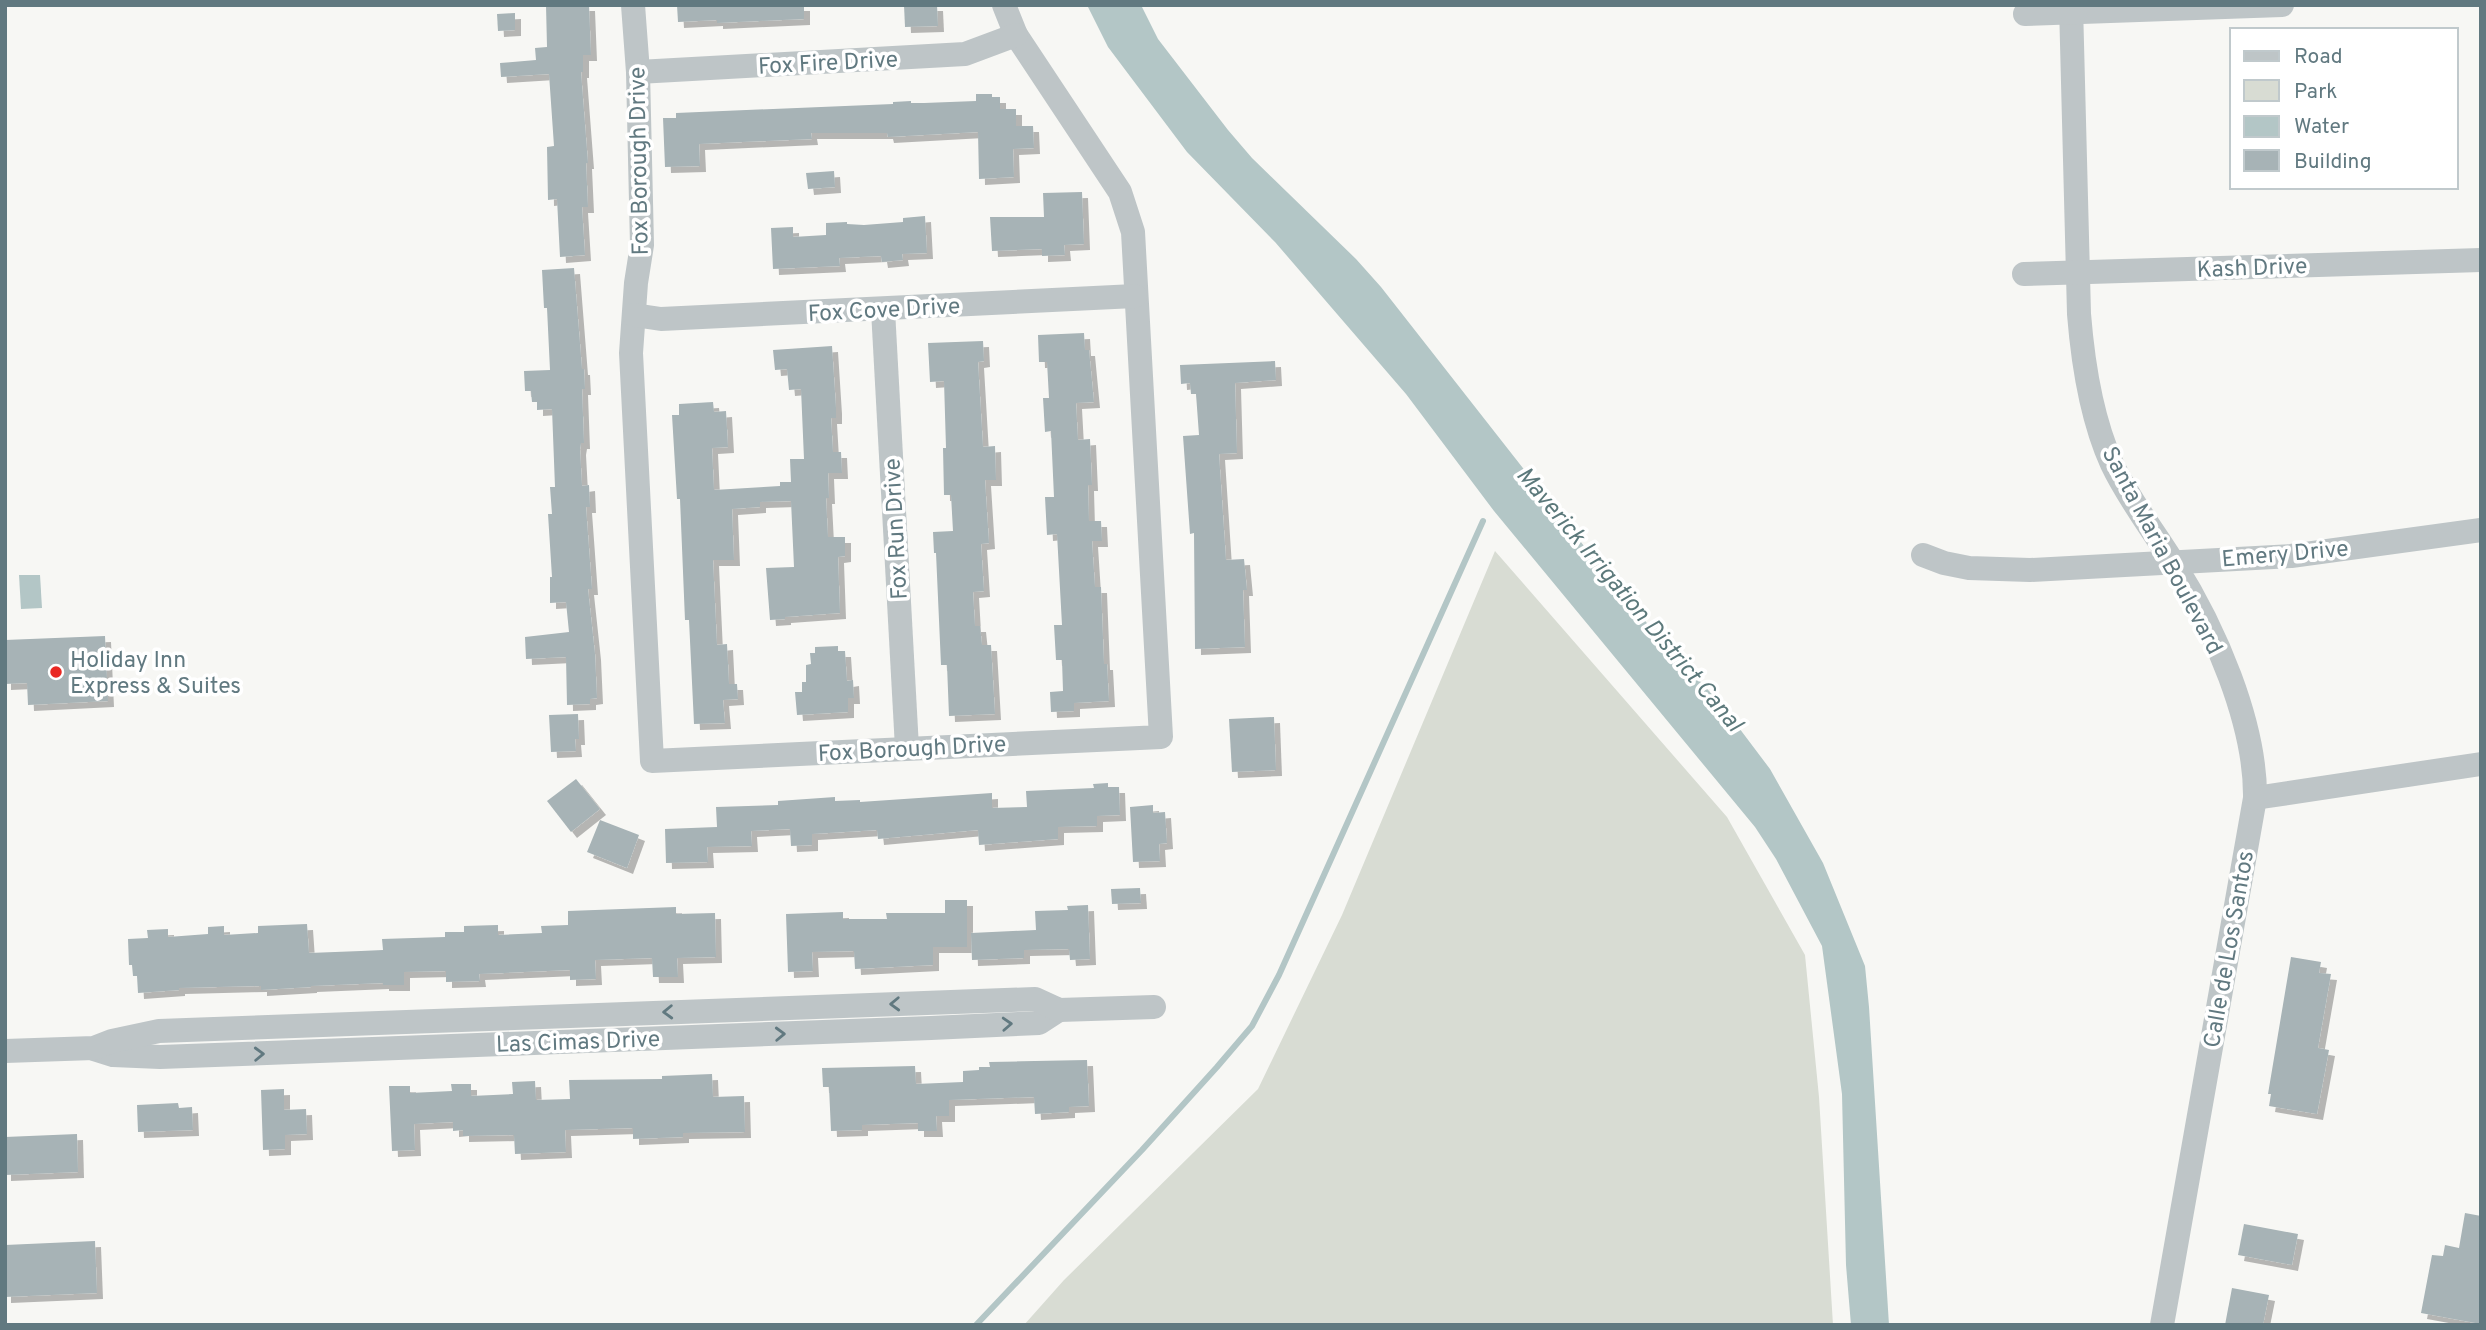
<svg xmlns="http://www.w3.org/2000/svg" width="2486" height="1330" viewBox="0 0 2486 1330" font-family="Overpass,sans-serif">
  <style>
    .green { fill: #d8dcd3 }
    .water { fill: #b3c6c6 }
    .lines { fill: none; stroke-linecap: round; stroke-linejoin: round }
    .stream { stroke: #b3c6c6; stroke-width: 6 }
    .building { fill: #a7b3b6; filter: url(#shadow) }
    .minor { stroke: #bec5c7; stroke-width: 24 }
    .oneway { stroke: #617980 }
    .poi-dot { fill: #e92823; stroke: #fff; stroke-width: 2.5 }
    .labels { text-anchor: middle; stroke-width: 7; stroke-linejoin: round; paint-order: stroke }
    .street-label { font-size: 23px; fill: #617980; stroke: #fff }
    .poi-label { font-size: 23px; fill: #617980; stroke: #fff; text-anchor: start }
    .water-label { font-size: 24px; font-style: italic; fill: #5c797b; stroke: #fff }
  </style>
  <defs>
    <filter id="shadow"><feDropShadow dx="6" dy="6" stdDeviation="0" flood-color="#0004"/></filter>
  </defs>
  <rect width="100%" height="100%" fill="#f7f7f4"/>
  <path class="green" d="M 1495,551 L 1727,817 L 1805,955 L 1819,1097 L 1833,1325 L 1024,1325 L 1064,1280 L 1258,1089 L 1342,915 Z"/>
  <g class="water">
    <path d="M 1087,5 L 1141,5 L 1158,39 L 1228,130 L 1252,158 L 1356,259 L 1381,287 L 1595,560 L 1651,628 L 1721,704 L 1770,769 L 1823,863 L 1865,966 L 1869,1007 L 1889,1325 L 1851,1325 L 1846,1265 L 1842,1094 L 1822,946 L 1776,859 L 1755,827 L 1494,511 L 1406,394 L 1275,242 L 1187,152 L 1108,47 Z"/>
    <path d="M 19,575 L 40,575 L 42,608 L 21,609 Z"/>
  </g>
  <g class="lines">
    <path class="stream" d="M 976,1325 L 1142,1150 L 1217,1067 L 1252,1026 L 1279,975 L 1483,521"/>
  </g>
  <g class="building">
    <path d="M 546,5 L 589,5 L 591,55 L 583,55 L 583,72 L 581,72 L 588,163 L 586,163 L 588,207 L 582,207 L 585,255 L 560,257 L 557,199 L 548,200 L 547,147 L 554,146 L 549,74 L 501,77 L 500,63 L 536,60 L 535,48 L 547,47 Z"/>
    <path d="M 677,5 L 804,5 L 804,19 L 717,23 L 717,20 L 678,22 Z"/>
    <path d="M 904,5 L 937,5 L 938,26 L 905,27 Z"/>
    <path d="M 515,13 L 515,30 L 498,31 L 497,14 Z"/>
    <path d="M 976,94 L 992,94 L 992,97 L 1000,97 L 1000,109 L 1016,109 L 1016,126 L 1033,126 L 1034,148 L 1013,149 L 1014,177 L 979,179 L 978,132 L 888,137 L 887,133 L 811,133 L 812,139 L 699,144 L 700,166 L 665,167 L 663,118 L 676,118 L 676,113 L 893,104 L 893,102 L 911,101 L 911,103 L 924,103 L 976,101 Z"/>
    <path d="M 834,171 L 835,187 L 808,189 L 806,173 Z"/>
    <path d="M 1082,192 L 1084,244 L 1064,245 L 1065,255 L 1042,256 L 1042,249 L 992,251 L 990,217 L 1044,217 L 1043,193 Z"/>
    <path d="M 925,216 L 927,253 L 902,254 L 903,260 L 882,262 L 881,256 L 839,258 L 840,266 L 773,269 L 771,228 L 793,227 L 793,237 L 826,235 L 826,223 L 847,222 L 847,224 L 864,225 L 903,222 L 903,218 Z"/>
    <path d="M 574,268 L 582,369 L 584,369 L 585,389 L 582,389 L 584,443 L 581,443 L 580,449 L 582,486 L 589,485 L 590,507 L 586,507 L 592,589 L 588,589 L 595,654 L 597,698 L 590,699 L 590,704 L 567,705 L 566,657 L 526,659 L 525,637 L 569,632 L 566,602 L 550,603 L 550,577 L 552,577 L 548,514 L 552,514 L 550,487 L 555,487 L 552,409 L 537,410 L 537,402 L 532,402 L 531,391 L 525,391 L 524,371 L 550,370 L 547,308 L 544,308 L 542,270 Z"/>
    <path d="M 1084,333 L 1085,350 L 1089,350 L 1094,402 L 1076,403 L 1078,440 L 1090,439 L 1092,485 L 1088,485 L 1089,521 L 1101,521 L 1102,541 L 1092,541 L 1095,587 L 1101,587 L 1104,664 L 1107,664 L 1109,701 L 1074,703 L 1074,711 L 1051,712 L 1050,692 L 1063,691 L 1062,660 L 1056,660 L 1054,625 L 1062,625 L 1057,534 L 1047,535 L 1045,497 L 1054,497 L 1051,431 L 1045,432 L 1043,398 L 1049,398 L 1047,362 L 1039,362 L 1038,335 Z"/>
    <path d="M 983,341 L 984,361 L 978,362 L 983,447 L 995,446 L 996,480 L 985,480 L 989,543 L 981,544 L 984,591 L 973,592 L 975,626 L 980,626 L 982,645 L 991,645 L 995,714 L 949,716 L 947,665 L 941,665 L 936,553 L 934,553 L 933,532 L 953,531 L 951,495 L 944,495 L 943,448 L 946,448 L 944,381 L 930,382 L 928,343 Z"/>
    <path d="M 832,346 L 836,408 L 836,418 L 831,418 L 833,452 L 841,452 L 842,473 L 828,473 L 829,498 L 826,498 L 828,537 L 845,537 L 845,556 L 838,557 L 840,613 L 785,617 L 785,619 L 770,620 L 766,568 L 794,567 L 791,501 L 760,502 L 760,507 L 732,509 L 734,560 L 713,560 L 717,645 L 727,644 L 729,684 L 737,684 L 738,699 L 723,700 L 725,723 L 694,724 L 689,620 L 685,620 L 680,499 L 677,499 L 672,415 L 679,415 L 679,404 L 713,402 L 714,412 L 726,411 L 728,447 L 712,448 L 714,490 L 780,486 L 780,482 L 791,482 L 790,459 L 804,459 L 801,389 L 789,390 L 787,369 L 775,370 L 773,350 Z"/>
    <path d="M 1275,361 L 1276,380 L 1235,383 L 1237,453 L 1219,454 L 1226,560 L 1244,559 L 1247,590 L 1243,590 L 1245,647 L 1195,649 L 1194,533 L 1190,534 L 1183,436 L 1199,435 L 1196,394 L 1191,394 L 1190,383 L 1181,384 L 1180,365 Z"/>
    <path d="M 105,636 L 108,701 L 28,705 L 27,683 L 5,684 L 5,640 Z"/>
    <path d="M 838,646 L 838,651 L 845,651 L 847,681 L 853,680 L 854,698 L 848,698 L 848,712 L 797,715 L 795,692 L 802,692 L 802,682 L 806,682 L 806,665 L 811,664 L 810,653 L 815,653 L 815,647 Z"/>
    <path d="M 578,714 L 579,739 L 575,739 L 576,751 L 551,752 L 549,715 Z"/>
    <path d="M 1274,717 L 1276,770 L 1232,772 L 1229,719 Z"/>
    <path d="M 576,779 L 600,809 L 571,832 L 547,801 Z"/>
    <path d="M 1108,783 L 1108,787 L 1119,787 L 1120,815 L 1097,816 L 1097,826 L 1058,827 L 1058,839 L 979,845 L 978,830 L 878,839 L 877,830 L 812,834 L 812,845 L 791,846 L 790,829 L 751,831 L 752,846 L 707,847 L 708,862 L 666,863 L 665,829 L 717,827 L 716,807 L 778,805 L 778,801 L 835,797 L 835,801 L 860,800 L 860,802 L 992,793 L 992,808 L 1027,807 L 1026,791 L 1094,788 L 1093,784 Z"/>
    <path d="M 1153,805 L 1153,813 L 1165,812 L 1167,843 L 1159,844 L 1160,861 L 1133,862 L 1130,807 Z"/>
    <path d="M 600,820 L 639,835 L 627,868 L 587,852 Z"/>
    <path d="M 1140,888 L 1141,903 L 1112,904 L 1111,889 Z"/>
    <path d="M 945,900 L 967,900 L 967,947 L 933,947 L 933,965 L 855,969 L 854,951 L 812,952 L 813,971 L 788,972 L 786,914 L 843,912 L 843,919 L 887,919 L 886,913 L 945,913 Z"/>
    <path d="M 1088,905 L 1090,959 L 1070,960 L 1069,949 L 1024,950 L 1024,958 L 972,960 L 971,933 L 1036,930 L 1035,911 L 1068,910 L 1067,906 Z"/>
    <path d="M 676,907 L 676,914 L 715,913 L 716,957 L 677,958 L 678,977 L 653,977 L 652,958 L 595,960 L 596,979 L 570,980 L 570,970 L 479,974 L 480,981 L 446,982 L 446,971 L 404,972 L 404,985 L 383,985 L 383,983 L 311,986 L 311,987 L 261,990 L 261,986 L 179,988 L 179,990 L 138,993 L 137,976 L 133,976 L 132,965 L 129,965 L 128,939 L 148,938 L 147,930 L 168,929 L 168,937 L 208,934 L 208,927 L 224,926 L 224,935 L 258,933 L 258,926 L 307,924 L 309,953 L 361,951 L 383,950 L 382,939 L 445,937 L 445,932 L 464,932 L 464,926 L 498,925 L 498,935 L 542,933 L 541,926 L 568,925 L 568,911 Z"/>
    <path d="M 2291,957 L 2321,962 L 2319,973 L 2331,974 L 2318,1048 L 2329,1050 L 2317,1114 L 2269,1106 L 2271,1094 L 2268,1094 Z"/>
    <path d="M 1087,1060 L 1089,1106 L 1069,1107 L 1069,1112 L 1035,1114 L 1034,1097 L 949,1100 L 949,1116 L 936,1116 L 937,1131 L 918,1131 L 918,1123 L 862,1125 L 862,1130 L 831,1131 L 829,1087 L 823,1087 L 822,1068 L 915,1066 L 916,1084 L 963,1082 L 963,1071 L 979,1070 L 979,1067 L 990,1067 L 989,1062 Z"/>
    <path d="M 712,1074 L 713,1097 L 744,1096 L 745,1132 L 683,1133 L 683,1137 L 633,1139 L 633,1128 L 565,1130 L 566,1152 L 515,1154 L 514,1135 L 463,1136 L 463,1130 L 453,1131 L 453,1122 L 414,1124 L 415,1150 L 392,1151 L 389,1086 L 410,1086 L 410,1093 L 452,1091 L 451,1084 L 471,1084 L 471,1096 L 513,1094 L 512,1082 L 535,1081 L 536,1100 L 570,1099 L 569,1080 L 662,1079 L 662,1076 Z"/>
    <path d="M 284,1089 L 284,1110 L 306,1109 L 307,1134 L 285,1135 L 285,1149 L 263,1150 L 261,1090 Z"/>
    <path d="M 178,1103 L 179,1108 L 192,1107 L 193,1130 L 138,1132 L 137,1105 Z"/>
    <path d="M 77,1134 L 78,1172 L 5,1175 L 5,1137 Z"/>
    <path d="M 2465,1213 L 2481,1216 L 2481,1324 L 2421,1313 L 2432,1255 L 2443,1256 L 2445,1245 L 2459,1248 Z"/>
    <path d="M 2244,1224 L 2298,1234 L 2292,1265 L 2238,1255 Z"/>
    <path d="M 95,1241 L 97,1293 L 5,1297 L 5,1245 Z"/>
    <path d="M 2232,1288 L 2269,1295 L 2263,1325 L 2225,1325 Z"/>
  </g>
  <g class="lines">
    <g class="minor">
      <path d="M 633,5 L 638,72 L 642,245 L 636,283 L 631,353 L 652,761 L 1161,737 L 1133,232 L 1120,192 L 1016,35 L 1004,5"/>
      <path d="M 2071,5 L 2079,314 C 2083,364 2091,418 2112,464 C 2129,500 2153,530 2174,564 C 2214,627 2256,723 2255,798 L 2162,1325"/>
      <path d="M 2025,14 L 2282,5"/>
      <path d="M 638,72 L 965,54 L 1016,35"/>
      <path d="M 2024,274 L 2481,260"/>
      <path d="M 883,310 L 907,748"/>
      <path d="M 634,315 L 661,319 L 1135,296"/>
      <path d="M 1923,555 L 1944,563 L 1969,568 L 2030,570 L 2291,556 L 2481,530"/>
      <path d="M 2255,798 L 2481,764"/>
      <path d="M 94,1049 L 113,1055 L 160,1057 L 931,1028 L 1039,1023 L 1059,1010"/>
      <path d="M 5,1051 L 94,1048 L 112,1041 L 159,1031 L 1035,999 L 1059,1010 L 1154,1007"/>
    </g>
  </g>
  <defs><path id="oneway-chevron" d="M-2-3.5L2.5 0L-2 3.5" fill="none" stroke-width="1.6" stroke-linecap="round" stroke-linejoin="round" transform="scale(1.75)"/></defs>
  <g class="oneway">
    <use href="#oneway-chevron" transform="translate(895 1004) rotate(178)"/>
    <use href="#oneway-chevron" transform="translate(668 1012) rotate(178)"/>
    <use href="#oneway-chevron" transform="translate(1007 1024) rotate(-3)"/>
    <use href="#oneway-chevron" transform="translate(780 1034) rotate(-2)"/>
    <use href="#oneway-chevron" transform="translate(259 1054) rotate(-2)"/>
  </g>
  <circle class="poi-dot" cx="56" cy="672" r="7"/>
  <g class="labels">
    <g class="street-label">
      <text transform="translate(828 62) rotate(-3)" y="8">Fox Fire Drive</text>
      <text transform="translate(638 161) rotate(-91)" y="8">Fox Borough Drive</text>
      <text transform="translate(2252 267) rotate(-2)" y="8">Kash Drive</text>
      <text transform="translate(884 309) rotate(-3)" y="8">Fox Cove Drive</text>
      <text transform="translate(895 529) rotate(-93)" y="8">Fox Run Drive</text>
      <text transform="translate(2163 550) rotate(62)" y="8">Santa Maria Boulevard</text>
      <text transform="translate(2285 553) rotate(-5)" y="8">Emery Drive</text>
      <text transform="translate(912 748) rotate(-3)" y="8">Fox Borough Drive</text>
      <text transform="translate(2228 949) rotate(-80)" y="8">Calle de Los Santos</text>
      <text transform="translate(578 1041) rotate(-2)" y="8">Las Cimas Drive</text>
    </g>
    <g class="poi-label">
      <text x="70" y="667">Holiday Inn<tspan x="70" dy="26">Express &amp; Suites</tspan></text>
    </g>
    <g class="water-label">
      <text transform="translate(1630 599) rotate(50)" y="8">Maverick Irrigation District Canal</text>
    </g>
  </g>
  <rect width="2486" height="1330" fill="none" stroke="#617980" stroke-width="14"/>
  <rect x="2230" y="28" width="228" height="161" fill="#ffffff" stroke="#c0c9cc" stroke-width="2"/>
  <rect x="2244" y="51" width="35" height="10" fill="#bec5c7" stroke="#c0c9cc" stroke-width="2"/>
  <text x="2294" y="63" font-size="21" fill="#617980">Road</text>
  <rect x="2244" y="80" width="35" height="21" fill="#d8dcd3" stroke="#c0c9cc" stroke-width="2"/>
  <text x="2294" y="98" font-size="21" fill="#617980">Park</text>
  <rect x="2244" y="116" width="35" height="21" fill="#b3c6c6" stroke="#c0c9cc" stroke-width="2"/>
  <text x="2294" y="133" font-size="21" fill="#617980">Water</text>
  <rect x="2244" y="150" width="35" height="21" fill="#a7b3b6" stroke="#c0c9cc" stroke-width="2"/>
  <text x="2294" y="168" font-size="21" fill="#617980">Building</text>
</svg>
